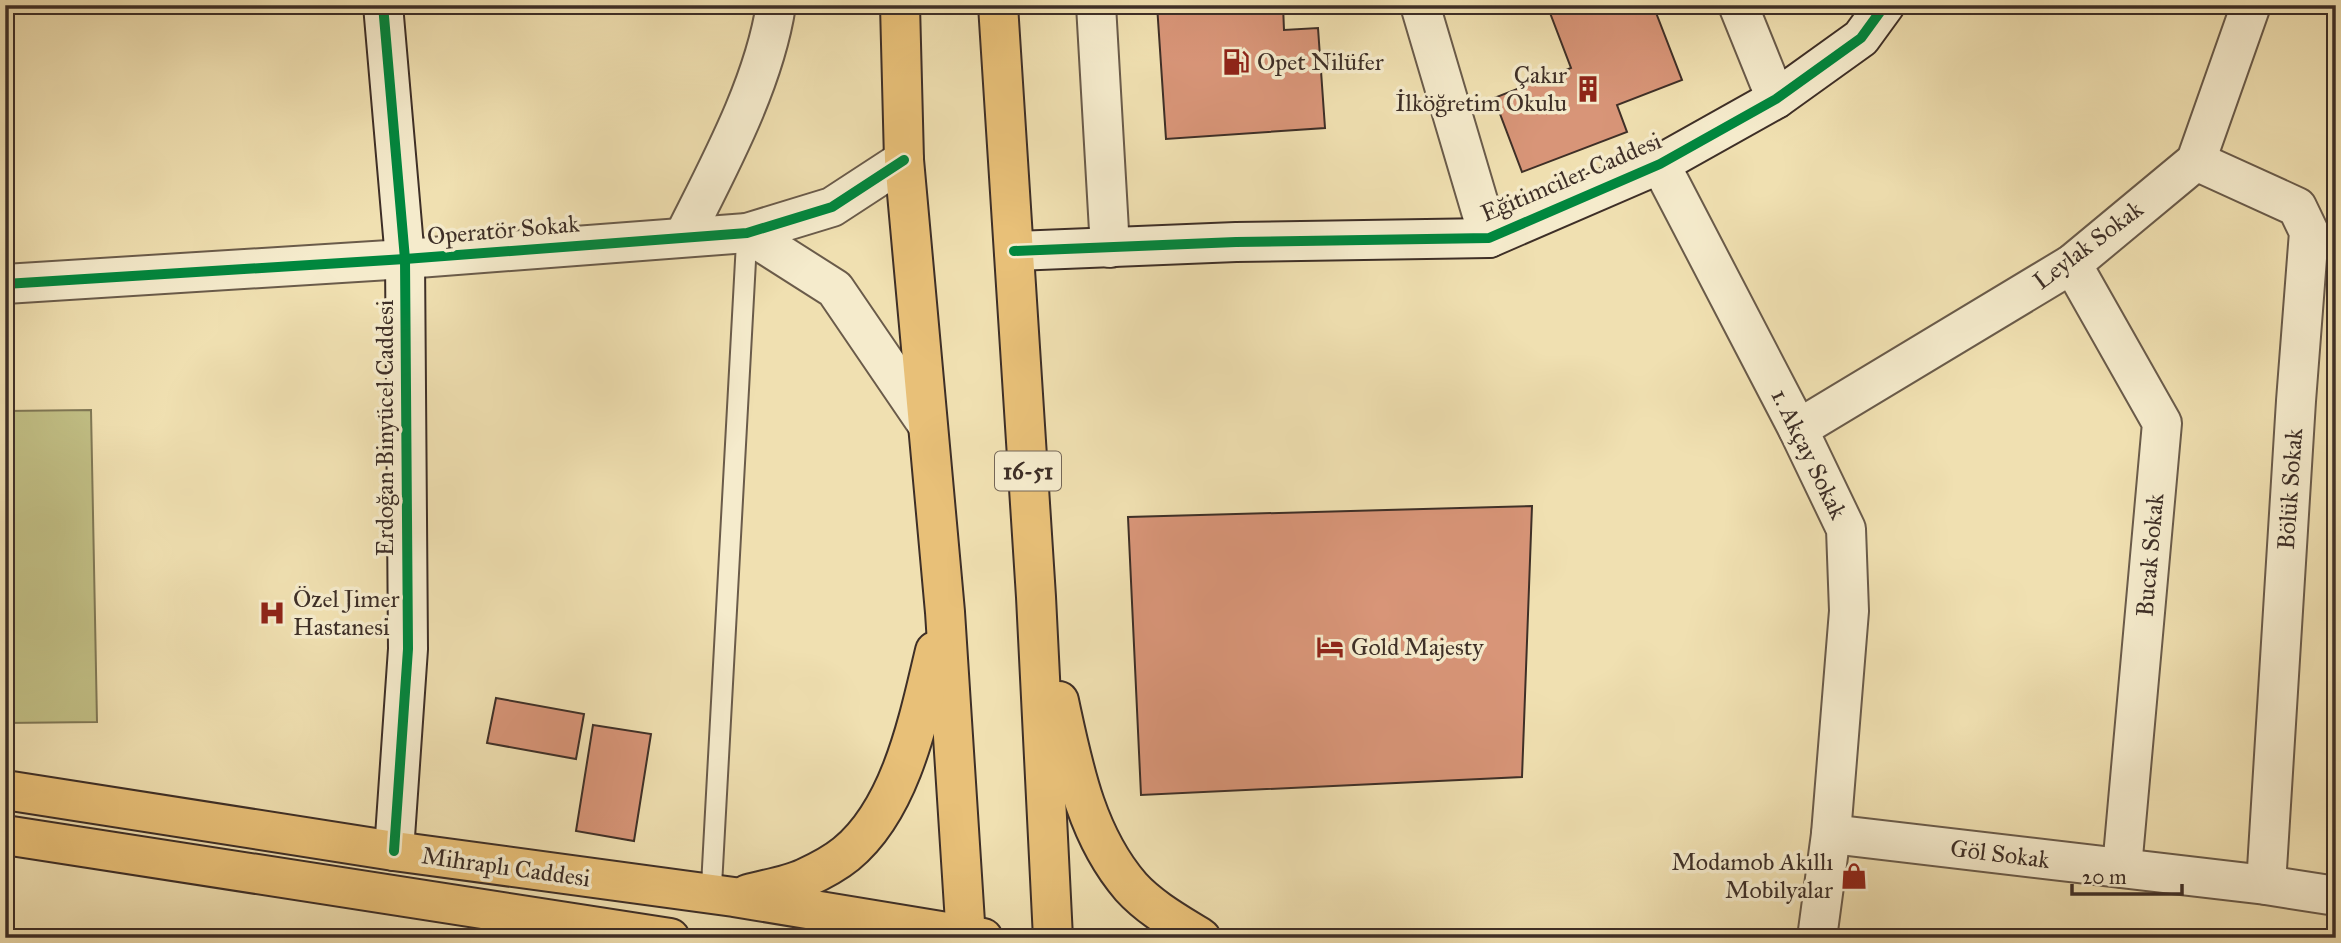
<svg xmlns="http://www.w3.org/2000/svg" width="2341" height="943" viewBox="0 0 2341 943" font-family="'IM FELL Great Primer',serif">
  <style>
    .green { fill: #c2c086; stroke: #807856; stroke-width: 2 }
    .building { fill: #d89578; stroke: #3e2f27; stroke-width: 2 }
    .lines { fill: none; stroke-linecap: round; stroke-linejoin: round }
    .lane-casing { stroke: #6a5b4a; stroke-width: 23 }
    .street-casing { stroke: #6a5b4a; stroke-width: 42 }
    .secondary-casing { stroke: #3e2f27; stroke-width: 42 }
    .primary-casing { stroke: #3e2f27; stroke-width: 42 }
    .lane { stroke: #f5ebcc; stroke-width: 19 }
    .street { stroke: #f5ebcc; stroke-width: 38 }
    .secondary { stroke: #f5ebcc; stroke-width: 38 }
    .primary { stroke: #e8c078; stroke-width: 38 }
    .cycleway-casing { stroke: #f5ebcc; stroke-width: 15 }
    .cycleway { stroke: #00873e; stroke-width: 10 }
    .labels { text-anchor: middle; stroke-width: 7; stroke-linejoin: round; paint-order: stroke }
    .shield { fill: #f5ebcc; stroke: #756758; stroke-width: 2 }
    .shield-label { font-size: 23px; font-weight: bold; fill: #3e2f27 }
    .poi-label { font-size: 24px; fill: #3e2f27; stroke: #f5ebcc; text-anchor: start }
    .street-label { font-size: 24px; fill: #3e2f27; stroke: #f5ebcc }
  </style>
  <rect width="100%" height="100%" fill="#f0e0b1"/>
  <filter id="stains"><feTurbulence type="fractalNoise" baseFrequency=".00286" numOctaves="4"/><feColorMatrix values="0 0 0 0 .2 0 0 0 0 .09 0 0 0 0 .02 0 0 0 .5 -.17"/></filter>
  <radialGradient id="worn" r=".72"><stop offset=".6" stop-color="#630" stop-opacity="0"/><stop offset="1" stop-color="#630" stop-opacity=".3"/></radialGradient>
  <path class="green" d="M 91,410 L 97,722 L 5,723 L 5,411 Z"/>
  <g class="building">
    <path d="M 1157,5 L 1283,5 L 1284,30 L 1318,28 L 1325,128 L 1166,139 Z"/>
    <path d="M 1547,5 L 1653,5 L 1682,80 L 1617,105 L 1627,132 L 1522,172 L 1494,98 L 1571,68 Z"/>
    <path d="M 1532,506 L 1522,777 L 1141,795 L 1128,517 Z"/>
    <path d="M 496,698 L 584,714 L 576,759 L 487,743 Z"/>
    <path d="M 593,725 L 651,734 L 634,841 L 576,831 Z"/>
  </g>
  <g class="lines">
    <defs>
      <path id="lane" d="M 711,895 L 747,233"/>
      <g id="street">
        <path d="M 1096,5 L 1110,248"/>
        <path d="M 1420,5 L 1489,238"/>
        <path d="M 1738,5 L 1776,99"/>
        <path d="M 2196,161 L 2297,207 L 2309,232 L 2296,401 L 2266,885"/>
        <path d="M 1660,164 L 1798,429 L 1846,529 L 1849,611 L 1831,834 L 1817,938"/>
        <path d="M 747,233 L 835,289 L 927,424"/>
        <path d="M 684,236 C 719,166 764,84 776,5"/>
        <path d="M 2072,264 L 2162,423 L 2122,868"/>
        <path d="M 5,284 L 405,259 L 747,233 L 832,207 L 904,160"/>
        <path d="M 1798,429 L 2072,264 L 2196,161 L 2251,5"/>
        <path d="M 1831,834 L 2266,885 L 2336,896"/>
      </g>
      <g id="secondary">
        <path d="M 383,5 L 405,259 L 408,649 L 394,851"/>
        <path d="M 1014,251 L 1236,242 L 1489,238 L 1660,164 L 1776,99 L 1861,38 L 1885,5"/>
      </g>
      <g id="primary">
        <path d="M 900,5 L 904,160 L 945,612 L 966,938"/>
        <path d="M 998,5 L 1036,597 L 1053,938"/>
        <path d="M 1059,701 C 1073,766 1086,835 1131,887 C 1150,908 1177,923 1201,938"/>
        <path d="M 5,790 L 394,851 L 734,897 L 983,938"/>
        <path d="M 5,835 L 670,938"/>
        <path d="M 748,894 C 766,889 788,886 805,878 C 818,872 835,863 846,854 C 902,808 919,717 935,651"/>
      </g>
    </defs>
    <use href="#lane" class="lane-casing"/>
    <use href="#street" class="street-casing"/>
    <use href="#secondary" class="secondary-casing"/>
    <use href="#primary" class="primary-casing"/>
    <use href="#lane" class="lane"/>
    <use href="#street" class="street"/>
    <use href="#secondary" class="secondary"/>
    <use href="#primary" class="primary"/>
    <defs>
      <g id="cycleway">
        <path d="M 383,5 L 405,259 L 408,649 L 394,851"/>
        <path d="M 1014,251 L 1236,242 L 1489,238 L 1660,164 L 1776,99 L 1861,38 L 1885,5"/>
        <path d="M 5,284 L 405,259 L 747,233 L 832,207 L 904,160"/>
      </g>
    </defs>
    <use href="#cycleway" class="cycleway-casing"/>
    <use href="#cycleway" class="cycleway"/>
  </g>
  <defs>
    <symbol id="fuel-bare" viewBox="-9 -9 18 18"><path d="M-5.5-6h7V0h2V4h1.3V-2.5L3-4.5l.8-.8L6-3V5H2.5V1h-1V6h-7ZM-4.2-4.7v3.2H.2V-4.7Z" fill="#8f2418" stroke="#f5ebcc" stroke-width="2.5" paint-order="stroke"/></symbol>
    <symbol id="building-bare" viewBox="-9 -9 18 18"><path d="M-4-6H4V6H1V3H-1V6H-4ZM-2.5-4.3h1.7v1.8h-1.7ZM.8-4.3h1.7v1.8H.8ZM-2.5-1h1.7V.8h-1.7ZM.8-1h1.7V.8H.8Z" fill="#8f2418" stroke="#f5ebcc" stroke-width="2.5" paint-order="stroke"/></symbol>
    <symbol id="hospital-bare" viewBox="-9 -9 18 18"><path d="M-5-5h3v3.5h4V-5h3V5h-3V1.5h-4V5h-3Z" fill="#8f2418" stroke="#f5ebcc" stroke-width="2.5" paint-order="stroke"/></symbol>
    <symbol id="hotel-bare" viewBox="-9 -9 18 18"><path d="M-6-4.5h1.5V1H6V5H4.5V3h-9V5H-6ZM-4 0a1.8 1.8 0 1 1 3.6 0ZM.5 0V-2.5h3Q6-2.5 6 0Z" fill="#8f2418" stroke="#f5ebcc" stroke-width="2.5" paint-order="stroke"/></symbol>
    <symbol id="shop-bare" viewBox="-9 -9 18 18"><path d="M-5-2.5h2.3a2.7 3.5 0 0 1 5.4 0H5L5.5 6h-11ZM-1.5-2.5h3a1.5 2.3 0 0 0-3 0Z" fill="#8f2418" stroke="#f5ebcc" stroke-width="2.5" paint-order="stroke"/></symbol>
  </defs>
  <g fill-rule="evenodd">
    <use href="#fuel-bare" x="1217" y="43" width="38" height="38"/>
    <use href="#building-bare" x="1569" y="70" width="38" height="38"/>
    <use href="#hospital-bare" x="253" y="594" width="38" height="38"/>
    <use href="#hotel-bare" x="1311" y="628" width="38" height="38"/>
    <use href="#shop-bare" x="1835" y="857" width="38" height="38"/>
  </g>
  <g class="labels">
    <rect class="shield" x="995" y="451.5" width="66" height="39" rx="5"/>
    <g class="shield-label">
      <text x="1028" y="479">16-51</text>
    </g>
    <g class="poi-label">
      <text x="1257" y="70">Opet Nilüfer</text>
      <text x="1567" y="83" text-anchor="end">Çakır<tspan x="1567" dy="28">İlköğretim Okulu</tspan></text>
      <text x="293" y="607">Özel Jimer<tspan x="293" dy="28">Hastanesi</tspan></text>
      <text x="1351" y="655">Gold Majesty</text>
      <text x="1833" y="870" text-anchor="end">Modamob Akıllı<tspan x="1833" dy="28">Mobilyalar</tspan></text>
    </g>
    <g class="street-label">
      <text transform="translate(1571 177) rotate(-23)" y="8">Eğitimciler Caddesi</text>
      <text transform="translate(503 230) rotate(-5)" y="8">Operatör Sokak</text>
      <text transform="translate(2088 245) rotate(-37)" y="8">Leylak Sokak</text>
      <text transform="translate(385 428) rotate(-90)" y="8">Erdoğan Binyücel Caddesi</text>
      <text transform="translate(1809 454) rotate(64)" y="8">1. Akçay Sokak</text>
      <text transform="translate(2290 489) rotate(-86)" y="8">Bölük Sokak</text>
      <text transform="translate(2150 555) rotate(-85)" y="8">Bucak Sokak</text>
      <text transform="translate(2000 854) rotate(7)" y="8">Göl Sokak</text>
      <text transform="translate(506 867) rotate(8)" y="8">Mihraplı Caddesi</text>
    </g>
  </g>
  <rect width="2341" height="943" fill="none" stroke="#f0e0b1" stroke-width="28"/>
  <rect x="7" y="7" width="2327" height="929" fill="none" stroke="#3e2f27" stroke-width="3.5"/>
  <rect x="14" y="14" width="2313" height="915" fill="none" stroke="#3e2f27" stroke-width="2"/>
  <path d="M2072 884v10h110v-10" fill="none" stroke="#3e2f27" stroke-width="3.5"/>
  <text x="2082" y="884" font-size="21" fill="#3e2f27" stroke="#f5ebcc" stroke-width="5" paint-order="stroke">20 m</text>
  <rect width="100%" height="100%" filter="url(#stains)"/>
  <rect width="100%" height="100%" fill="url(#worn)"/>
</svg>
